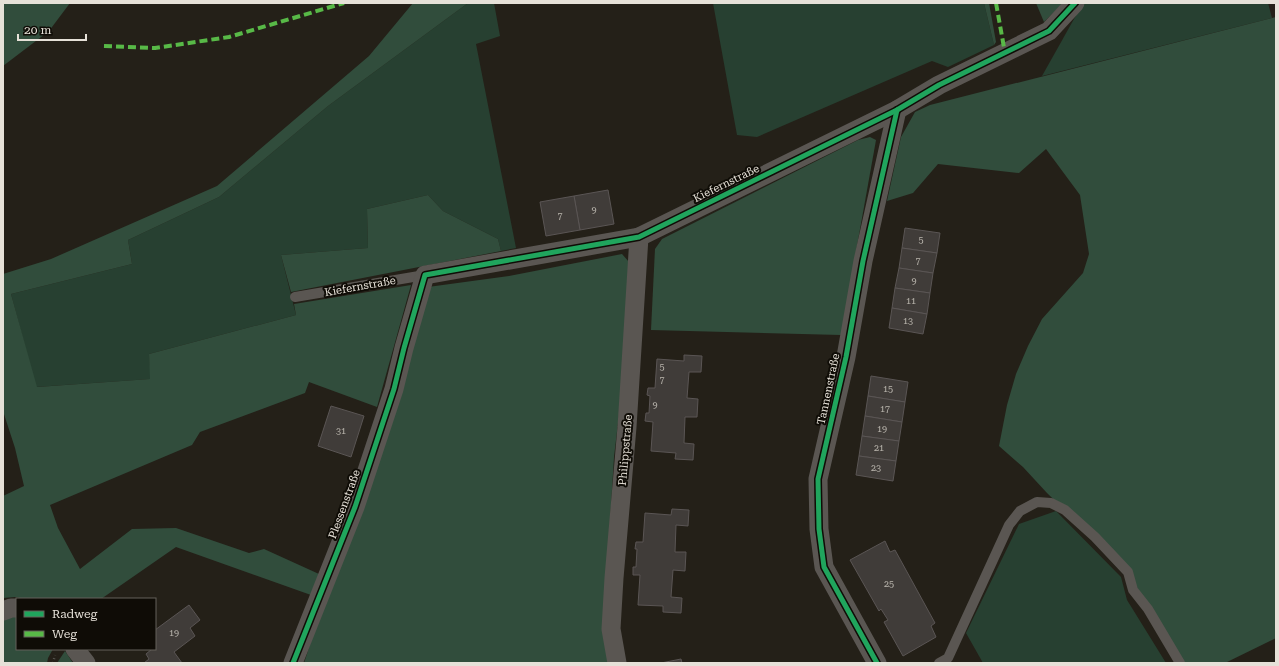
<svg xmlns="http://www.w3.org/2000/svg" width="1279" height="666" viewBox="0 0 1279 666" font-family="'Roboto Serif',serif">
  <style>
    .green { fill: #274031 }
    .forest { fill: #314d3c }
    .building { fill: #403c39; stroke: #5a5554 }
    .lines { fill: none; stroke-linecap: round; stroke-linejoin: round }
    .path { stroke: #57554f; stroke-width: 2.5; stroke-dasharray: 1 3; stroke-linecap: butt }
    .service { stroke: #5a5652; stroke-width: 10 }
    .minor { stroke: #5a5652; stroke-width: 19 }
    .quiet { stroke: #58b947; stroke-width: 4; stroke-dasharray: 8 4; stroke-linecap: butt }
    .cycleway-casing { stroke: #0f0c06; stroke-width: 8 }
    .cycleway { stroke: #20a55d; stroke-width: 5 }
    .labels { text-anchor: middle; stroke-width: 4; stroke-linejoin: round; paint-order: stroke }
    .number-label { font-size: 9px; fill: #bcb8b0 }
    .street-label { font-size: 11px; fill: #e6e1d8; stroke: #0f0c06 }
  </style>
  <rect width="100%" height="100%" fill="#242018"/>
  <g class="green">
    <path d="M 468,3 L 494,3 L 500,36 L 476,44 L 516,248 L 501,251 L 498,239 L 443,211 L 428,195 L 367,209 L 368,248 L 281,255 L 296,315 L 149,354 L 151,379 L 36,387 L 11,294 L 132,264 L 128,240 L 219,197 L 328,106 Z"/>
    <path d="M 713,3 L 984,3 L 994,45 L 948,67 L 932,61 L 757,137 L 737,135 Z"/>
    <path d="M 1083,3 L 1268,3 L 1272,18 L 1042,76 Z"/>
    <path d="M 1056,511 L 1121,577 L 1127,600 L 1166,663 L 983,663 L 966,633 L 1019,524 Z"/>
  </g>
  <g class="forest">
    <path d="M 3,3 L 70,3 L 49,31 L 3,66 Z"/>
    <path d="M 413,3 L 468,3 L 328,106 L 219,197 L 128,240 L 132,264 L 11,294 L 37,387 L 150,379 L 149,354 L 296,315 L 294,304 L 411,285 L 377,407 L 309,382 L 305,393 L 200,432 L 192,445 L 50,505 L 58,528 L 80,569 L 132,529 L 176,528 L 249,553 L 264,549 L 319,574 L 311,595 L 176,547 L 101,599 L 25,599 L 15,597 L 3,598 L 3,496 L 24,486 L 15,448 L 3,411 L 3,274 L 51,259 L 217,186 L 369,56 Z"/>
    <path d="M 984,3 L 989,3 L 996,42 L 994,45 Z"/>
    <path d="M 1036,3 L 1063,3 L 1044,22 Z"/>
    <path d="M 1276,17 L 1276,638 L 1225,663 L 1180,663 L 1128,572 L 1047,493 L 1023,467 L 999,446 L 1007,405 L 1016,374 L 1028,346 L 1042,319 L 1083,273 L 1089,254 L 1080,195 L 1046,149 L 1019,173 L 938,164 L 913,193 L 887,201 L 901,137 L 915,112 L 930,105 Z"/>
    <path d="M 870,137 L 876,140 L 841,335 L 651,330 L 655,249 L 662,239 L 858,140 Z"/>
    <path d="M 428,195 L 443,211 L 498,239 L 501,251 L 291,292 L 281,255 L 368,248 L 367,209 Z"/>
    <path d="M 622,254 L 629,262 L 629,329 L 614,457 L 605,604 L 609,663 L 304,663 L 428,287 L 509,276 Z"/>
    <path d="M 17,615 L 17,649 L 53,649 L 48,658 L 47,663 L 3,663 L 3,621 L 6,618 Z"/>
    <path d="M 65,651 L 73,663 L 57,663 Z"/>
  </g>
  <g class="building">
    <path d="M 608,190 L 614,224 L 580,230 L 574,196 Z"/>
    <path d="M 574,196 L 580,230 L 546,236 L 540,202 Z"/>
    <path d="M 905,228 L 940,233 L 937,253 L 902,248 Z"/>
    <path d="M 902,248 L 937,253 L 933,273 L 899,268 Z"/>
    <path d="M 899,268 L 933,273 L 930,293 L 895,288 Z"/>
    <path d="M 895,288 L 930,293 L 927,314 L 892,308 Z"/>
    <path d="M 892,308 L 927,314 L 923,334 L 889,328 Z"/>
    <path d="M 684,355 L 702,356 L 701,372 L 689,372 L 687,398 L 698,399 L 697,417 L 685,417 L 684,443 L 694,444 L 693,460 L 675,459 L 676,453 L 651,451 L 653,422 L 645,421 L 646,413 L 649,413 L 650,396 L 647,395 L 648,388 L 655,388 L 657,359 L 684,361 Z"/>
    <path d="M 871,376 L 908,382 L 905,402 L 868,396 Z"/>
    <path d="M 868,396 L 905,402 L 902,422 L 865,416 Z"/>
    <path d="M 331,406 L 364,416 L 351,457 L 318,446 Z"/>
    <path d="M 865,416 L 902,422 L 899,441 L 862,436 Z"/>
    <path d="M 862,436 L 899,441 L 896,461 L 859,456 Z"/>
    <path d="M 859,456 L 896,461 L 893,481 L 856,475 Z"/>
    <path d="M 672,509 L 689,510 L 688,526 L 676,525 L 675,552 L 686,552 L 685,571 L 673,570 L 671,597 L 682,598 L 681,613 L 663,612 L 663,606 L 638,605 L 640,575 L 633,575 L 633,567 L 636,567 L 637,549 L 635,549 L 636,542 L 643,542 L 645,513 L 671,515 Z"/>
    <path d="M 885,541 L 890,552 L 895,550 L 935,623 L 931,626 L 936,637 L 903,656 L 884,622 L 888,620 L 881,609 L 879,611 L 850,560 Z"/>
    <path d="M 189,605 L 200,620 L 190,628 L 195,636 L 174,652 L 182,663 L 144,663 L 149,659 L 146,654 L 152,649 L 155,649 L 155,630 Z"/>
    <path d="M 681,659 L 682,663 L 661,663 Z"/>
  </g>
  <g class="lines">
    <path class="path" d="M 53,663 L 55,655"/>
    <g class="service">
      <path d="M 295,297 L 425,275"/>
      <path d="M 939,663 L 948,658 L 1009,525 L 1020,511 L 1037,502 L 1051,503 L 1065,510 L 1095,537 L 1128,572 L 1133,590 L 1148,609 L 1180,663"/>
    </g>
    <g class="minor">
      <path d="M 3,611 L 11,608 L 17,608"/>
      <path d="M 75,649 L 86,663"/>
      <path d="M 293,663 L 355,507 L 394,389 L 404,348 L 425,275 L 639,237 L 897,110 L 939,85 L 1049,31 L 1075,3"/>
      <path d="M 617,663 L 611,629 L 614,578 L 627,427 L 639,237"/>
      <path d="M 877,663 L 824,567 L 819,529 L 818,479 L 846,357 L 863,261 L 897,110"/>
    </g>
    <g class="quiet">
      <path d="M 996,3 L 1005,53"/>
      <path d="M 104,46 L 155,48 L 229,37 L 344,3"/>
    </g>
    <defs>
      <g id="cycleway">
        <path d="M 293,663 L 355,507 L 394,389 L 404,348 L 425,275 L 639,237 L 897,110 L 939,85 L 1049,31 L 1075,3"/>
        <path d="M 877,663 L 824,567 L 819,529 L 818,479 L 846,357 L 863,261 L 897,110"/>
      </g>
    </defs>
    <use href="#cycleway" class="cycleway-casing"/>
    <use href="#cycleway" class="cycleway"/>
  </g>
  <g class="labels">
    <g class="number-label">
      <text x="594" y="213">9</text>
      <text x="560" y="219">7</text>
      <text x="921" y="243">5</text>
      <text x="918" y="264">7</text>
      <text x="914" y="284">9</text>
      <text x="911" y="304">11</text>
      <text x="908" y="324">13</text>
      <text x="662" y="370">5</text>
      <text x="662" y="383">7</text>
      <text x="888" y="392">15</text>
      <text x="655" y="408">9</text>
      <text x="885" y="412">17</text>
      <text x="882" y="432">19</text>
      <text x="341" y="434">31</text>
      <text x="879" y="451">21</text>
      <text x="876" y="471">23</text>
      <text x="889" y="587">25</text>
      <text x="174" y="636">19</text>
    </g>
    <g class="street-label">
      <text transform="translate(726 183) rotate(-26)" y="4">Kiefernstraße</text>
      <text transform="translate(360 286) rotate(-10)" y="4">Kiefernstraße</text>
      <text transform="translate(828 389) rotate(-78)" y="4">Tannenstraße</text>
      <text transform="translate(625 450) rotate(-85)" y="4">Philippstraße</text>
      <text transform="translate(344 504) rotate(-70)" y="4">Plessenstraße</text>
    </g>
  </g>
  <rect width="1279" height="666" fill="none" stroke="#e6e1d8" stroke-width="8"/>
  <rect x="16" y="598" width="140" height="52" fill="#0f0c06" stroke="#65615a"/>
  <rect x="24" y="611" width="20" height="6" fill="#20a55d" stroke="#65615a"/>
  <text x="52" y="618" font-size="12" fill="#e6e1d8">Radweg</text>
  <rect x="24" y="631" width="20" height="6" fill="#58b947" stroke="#65615a"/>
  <text x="52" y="638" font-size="12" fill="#e6e1d8">Weg</text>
  <path d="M18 34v6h68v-6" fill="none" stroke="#e6e1d8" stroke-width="2"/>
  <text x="24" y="34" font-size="12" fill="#e6e1d8" stroke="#0f0c06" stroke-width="3" paint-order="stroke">20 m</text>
</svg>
